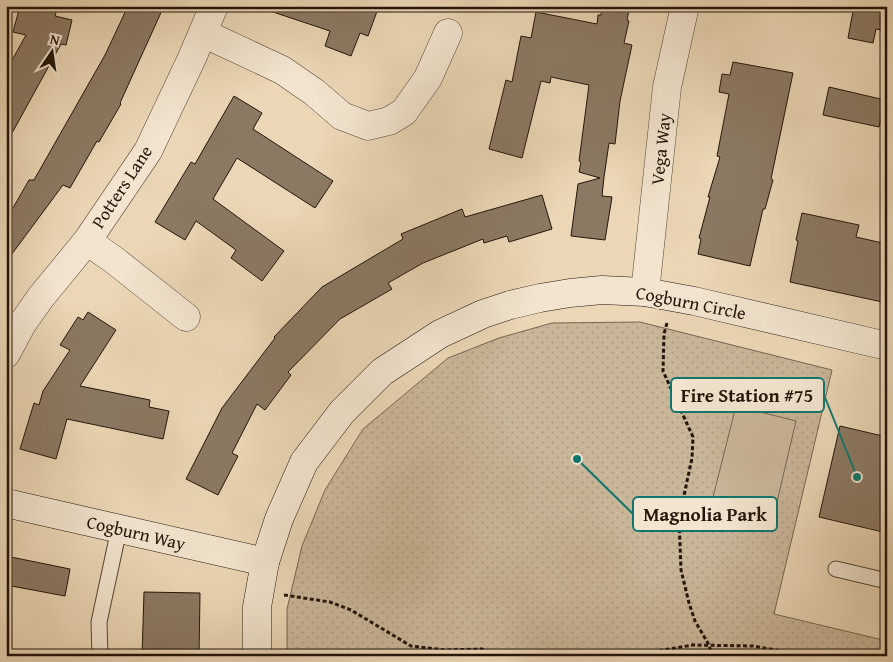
<svg xmlns="http://www.w3.org/2000/svg" width="893" height="662" viewBox="0 0 893 662" font-family="'Gentium Book Plus',serif">
  <style>
    .green { fill: url(#green-dots); stroke: #766552 }
    .pitch { fill: #c9b598; stroke: #766552 }
    .building { fill: #8b7963; stroke: #22150b }
    .lines { fill: none; stroke-linecap: round; stroke-linejoin: round }
    .lane-casing { stroke: #544536; stroke-width: 17 }
    .street-casing { stroke: #544536; stroke-width: 29 }
    .secondary-casing { stroke: #22150b; stroke-width: 29 }
    .path { stroke: #22150b; stroke-width: 3; stroke-dasharray: 4 2.5; stroke-linecap: butt }
    .lane { stroke: #f2e4cf; stroke-width: 15 }
    .street { stroke: #f2e4cf; stroke-width: 28 }
    .secondary { stroke: #f2e4cf; stroke-width: 28 }
    .labels { text-anchor: middle; stroke-width: 4; stroke-linejoin: round; paint-order: stroke }
    .street-label { font-size: 18px; fill: #22150b; stroke: #f2e4cf }
    .leader { fill: none; stroke: #0f766e; stroke-width: 2 }
    .callout-dot { fill: #0f766e; stroke: #f2e4cf; stroke-width: 2 }
    .callout { fill: #f2e4cf; stroke: #0f766e; stroke-width: 2 }
    .callout-label { font-size: 19px; text-anchor: middle; font-weight: bold; fill: #22150b }
  </style>
  <defs>
    <pattern id="green-dots" width="8" height="8" patternUnits="userSpaceOnUse" patternTransform="scale(1.25)"><rect width="8" height="8" fill="#c9b598"/><path d="M2 2h.1M6 6h.1" fill="none" stroke="#ac9b82" stroke-width="1.8" stroke-linecap="round"/></pattern>
  </defs>
  <rect width="100%" height="100%" fill="#ebd6b5"/>
  <filter id="stains"><feTurbulence type="fractalNoise" baseFrequency=".004" numOctaves="4"/><feColorMatrix values="0 0 0 0 .2 0 0 0 0 .09 0 0 0 0 .02 0 0 0 .5 -.17"/></filter>
  <radialGradient id="worn" r=".72"><stop offset=".6" stop-color="#630" stop-opacity="0"/><stop offset="1" stop-color="#630" stop-opacity=".3"/></radialGradient>
  <path class="green" d="M 640,322 L 832,370 L 774,614 L 887,641 L 887,656 L 287,656 L 287,609 L 302,546 L 325,490 L 363,429 L 448,358 L 499,338 L 552,323 Z"/>
  <path class="pitch" d="M 736,406 L 796,421 L 772,523 L 710,509 Z"/>
  <g class="building">
    <path d="M 20,6 L 58,6 L 55,16 L 72,20 L 66,45 L 61,44 L 6,144 L 6,71 L 26,35 L 13,32 Z"/>
    <path d="M 128,6 L 164,6 L 120,103 L 121,104 L 99,142 L 97,141 L 70,188 L 63,185 L 6,262 L 6,220 L 29,180 L 34,180 L 105,55 Z"/>
    <path d="M 267,6 L 379,6 L 368,36 L 360,33 L 351,56 L 325,46 L 330,31 L 267,10 Z"/>
    <path d="M 602,6 L 630,6 L 627,20 L 629,21 L 624,43 L 632,45 L 620,101 L 615,144 L 609,143 L 604,177 L 602,196 L 612,197 L 605,240 L 571,236 L 578,184 L 600,178 L 579,172 L 581,162 L 579,161 L 589,85 L 551,77 L 550,83 L 541,81 L 522,158 L 489,149 L 506,80 L 512,82 L 521,36 L 531,38 L 536,12 L 597,24 L 598,15 L 601,15 Z"/>
    <path d="M 854,6 L 887,6 L 887,31 L 876,29 L 873,43 L 848,38 Z"/>
    <path d="M 733,62 L 793,73 L 771,179 L 773,180 L 765,209 L 763,209 L 750,266 L 698,254 L 701,239 L 699,238 L 710,197 L 708,197 L 720,157 L 717,156 L 729,94 L 719,92 L 722,74 L 730,75 Z"/>
    <path d="M 829,87 L 885,100 L 879,127 L 823,115 Z"/>
    <path d="M 234,96 L 262,113 L 253,129 L 333,181 L 315,208 L 237,158 L 213,199 L 284,251 L 262,281 L 231,258 L 236,250 L 196,221 L 185,240 L 155,222 L 191,162 L 195,164 Z"/>
    <path d="M 542,195 L 552,229 L 509,242 L 507,236 L 484,243 L 483,239 L 423,263 L 388,283 L 392,289 L 340,319 L 288,372 L 291,375 L 265,410 L 257,404 L 232,453 L 238,456 L 218,495 L 186,479 L 222,408 L 275,338 L 274,337 L 322,287 L 403,239 L 401,234 L 462,209 L 465,217 Z"/>
    <path d="M 802,213 L 859,225 L 856,237 L 887,244 L 887,303 L 790,282 L 798,241 L 796,240 Z"/>
    <path d="M 88,312 L 116,330 L 80,386 L 150,400 L 149,407 L 169,411 L 163,439 L 67,419 L 56,459 L 20,449 L 34,403 L 39,405 L 43,391 L 70,350 L 60,345 L 78,317 L 83,320 Z"/>
    <path d="M 840,426 L 887,437 L 887,533 L 819,517 Z"/>
    <path d="M 6,556 L 70,569 L 65,596 L 6,585 Z"/>
    <path d="M 144,592 L 200,593 L 199,656 L 142,656 Z"/>
  </g>
  <g class="lines">
    <defs>
      <g id="lane">
        <path d="M 836,569 L 887,581"/>
        <path d="M 100,656 L 99,622 L 119,529"/>
      </g>
      <g id="street">
        <path d="M 203,33 L 282,70 L 314,92 L 342,116 L 368,126 L 389,121 L 404,112 L 428,78 L 448,33"/>
        <path d="M 87,241 L 114,260 L 186,317"/>
        <path d="M 645,292 L 667,87 L 685,6"/>
        <path d="M 6,354 L 22,324 L 41,297 L 87,241 L 148,151 L 192,58 L 214,6"/>
      </g>
      <g id="secondary">
        <path d="M 6,503 L 265,562"/>
        <path d="M 257,656 L 257,607 L 265,562 L 279,519 L 304,462 L 342,412 L 382,372 L 440,334 L 483,314 L 510,305 L 540,298 L 570,293 L 602,290 L 645,292 L 694,301 L 887,346"/>
      </g>
    </defs>
    <use href="#lane" class="lane-casing"/>
    <use href="#street" class="street-casing"/>
    <use href="#secondary" class="secondary-casing"/>
    <g class="path">
      <path d="M 667,323 L 664,334 L 663,371 L 693,437 L 692,458 L 679,519 L 681,570 L 689,603 L 695,621 L 709,645 L 712,656"/>
      <path d="M 680,410 C 692,407 704,403 716,404 C 723,404 729,406 736,406"/>
      <path d="M 284,595 L 330,602 L 351,610 L 411,646 L 445,650 L 482,649 L 503,656"/>
      <path d="M 627,656 L 693,645 L 753,646 L 809,656"/>
    </g>
    <use href="#lane" class="lane"/>
    <use href="#street" class="street"/>
    <use href="#secondary" class="secondary"/>
  </g>
  <g class="labels">
    <g class="street-label">
      <text transform="translate(661 149) rotate(-84)" y="6">Vega Way</text>
      <text transform="translate(122 187) rotate(-57)" y="6">Potters Lane</text>
      <text transform="translate(691 303) rotate(11)" y="6">Cogburn Circle</text>
      <text transform="translate(136 533) rotate(13)" y="6">Cogburn Way</text>
    </g>
  </g>
  <path class="leader" d="M857 477L824 395M577 459L633 514"/>
  <g class="callout-dot">
    <circle cx="857" cy="477" r="5"/>
    <circle cx="577" cy="459" r="5"/>
  </g>
  <g class="callout">
    <rect x="671" y="378" width="153" height="34" rx="5"/>
    <rect x="633" y="497" width="144" height="34" rx="5"/>
  </g>
  <g class="callout-label">
    <text x="747" y="402">Fire Station #75</text>
    <text x="705" y="521">Magnolia Park</text>
  </g>
  <rect width="893" height="662" fill="none" stroke="#ebd6b5" stroke-width="25"/>
  <rect x="8" y="8" width="878" height="647" fill="none" stroke="#22150b" stroke-width="2.5"/>
  <rect x="12" y="12" width="868" height="637" fill="none" stroke="#22150b"/>
  <g transform="translate(52 52) rotate(13)" stroke="#f2e4cf" stroke-width="4" paint-order="stroke">
  <path d="M0-4L9 19L0 12L-9 19Z" fill="#22150b"/>
  <text y="-8" font-size="14" font-weight="bold" text-anchor="middle" fill="#22150b">N</text>
  </g>
  <rect width="100%" height="100%" filter="url(#stains)"/>
  <rect width="100%" height="100%" fill="url(#worn)"/>
</svg>
